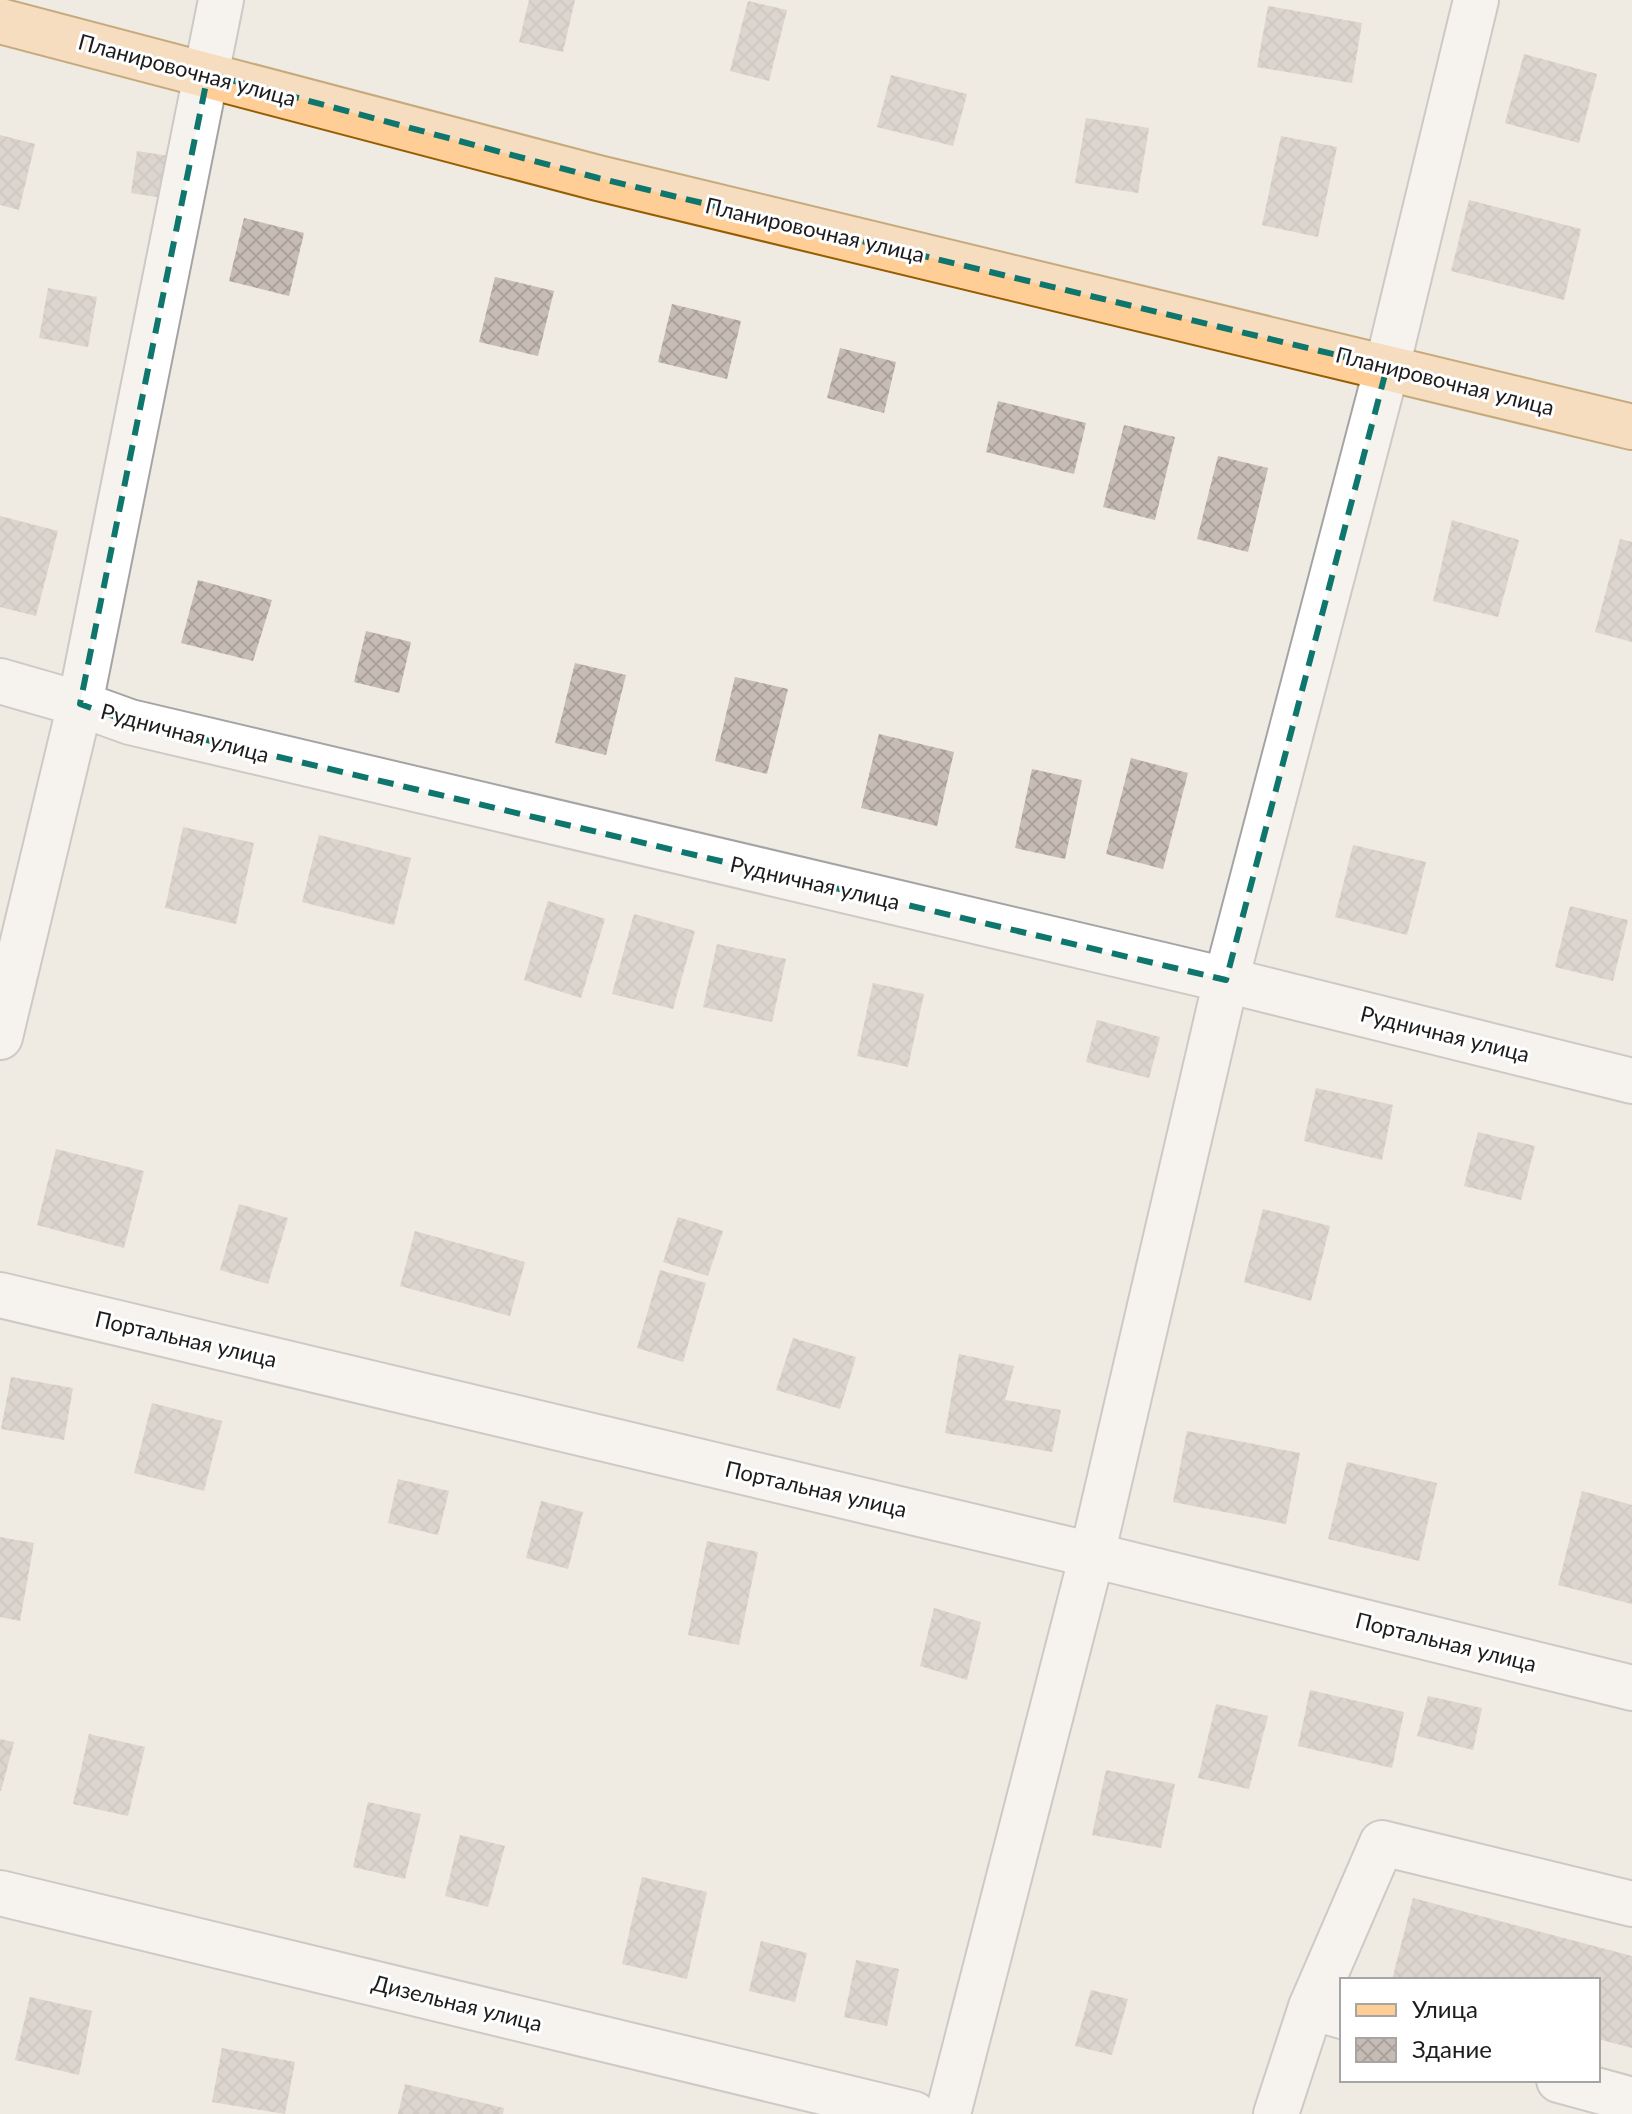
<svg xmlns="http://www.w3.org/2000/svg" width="1632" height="2114" viewBox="0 0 1632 2114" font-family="Lato,sans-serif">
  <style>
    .building { fill: url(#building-cross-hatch) }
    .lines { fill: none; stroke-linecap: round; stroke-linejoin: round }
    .minor-casing { stroke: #a4a4a4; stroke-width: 48 }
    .major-casing { stroke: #965e00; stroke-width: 48 }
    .minor { stroke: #fff; stroke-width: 44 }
    .major { stroke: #ffce97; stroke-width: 44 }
    .marked { fill: none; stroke: #0f766e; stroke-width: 6; stroke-dasharray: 16 10; stroke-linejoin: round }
    .labels { text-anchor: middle; stroke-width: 6; stroke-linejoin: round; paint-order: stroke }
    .street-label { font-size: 22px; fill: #1d1d1d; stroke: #fff }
  </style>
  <defs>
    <pattern id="building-cross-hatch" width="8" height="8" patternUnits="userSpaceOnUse" patternTransform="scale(2)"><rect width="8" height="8" fill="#c6bcb5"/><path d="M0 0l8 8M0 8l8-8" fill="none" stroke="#aaa19b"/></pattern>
  </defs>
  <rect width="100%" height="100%" fill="#efeae2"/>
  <g class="building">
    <path d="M 529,0 L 575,0 L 563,52 L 519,42 Z"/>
    <path d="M 748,1 L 787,10 L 769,81 L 730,71 Z"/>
    <path d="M 1268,6 L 1362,23 L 1352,83 L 1257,67 Z"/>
    <path d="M 1524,54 L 1597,74 L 1579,143 L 1505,123 Z"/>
    <path d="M 891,75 L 967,94 L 953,146 L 877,127 Z"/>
    <path d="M 1086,118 L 1149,128 L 1138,193 L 1075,183 Z"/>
    <path d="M 0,135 L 35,144 L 19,210 L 0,205 Z"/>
    <path d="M 1281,136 L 1337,147 L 1318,237 L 1262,225 Z"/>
    <path d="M 137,151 L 169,156 L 163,198 L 131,193 Z"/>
    <path d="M 1469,200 L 1581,229 L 1564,300 L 1451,271 Z"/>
    <path d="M 244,218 L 304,233 L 289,296 L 229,281 Z"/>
    <path d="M 495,277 L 554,291 L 538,356 L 479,342 Z"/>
    <path d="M 48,288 L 97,297 L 88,347 L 39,338 Z"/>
    <path d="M 672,304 L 741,321 L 727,379 L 658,362 Z"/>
    <path d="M 840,348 L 896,362 L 884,413 L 827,398 Z"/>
    <path d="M 998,401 L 1086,423 L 1074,474 L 986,452 Z"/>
    <path d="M 1124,425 L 1175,437 L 1155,520 L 1103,507 Z"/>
    <path d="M 1218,456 L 1268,468 L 1248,552 L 1197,539 Z"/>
    <path d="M 0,516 L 58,531 L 36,616 L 0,607 Z"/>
    <path d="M 1452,520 L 1519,540 L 1498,617 L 1433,601 Z"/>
    <path d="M 1620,539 L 1632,542 L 1632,642 L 1595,632 Z"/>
    <path d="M 198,580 L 272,600 L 253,661 L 181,643 Z"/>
    <path d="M 366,631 L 411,642 L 399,693 L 354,682 Z"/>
    <path d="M 575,663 L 626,675 L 606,755 L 555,743 Z"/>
    <path d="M 735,677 L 788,689 L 767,774 L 715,761 Z"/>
    <path d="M 879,734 L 954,752 L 937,826 L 861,808 Z"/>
    <path d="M 1131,758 L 1188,773 L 1163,869 L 1106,854 Z"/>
    <path d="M 1032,769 L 1082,780 L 1065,859 L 1015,848 Z"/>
    <path d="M 183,827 L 254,843 L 236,924 L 165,908 Z"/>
    <path d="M 319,835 L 411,858 L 394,925 L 302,902 Z"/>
    <path d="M 1353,845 L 1426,862 L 1407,935 L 1335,917 Z"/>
    <path d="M 548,901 L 605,919 L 581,998 L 524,980 Z"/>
    <path d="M 1570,906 L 1628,920 L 1613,981 L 1555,967 Z"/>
    <path d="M 634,914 L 695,931 L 673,1009 L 612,994 Z"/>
    <path d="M 717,944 L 786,959 L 772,1022 L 703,1007 Z"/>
    <path d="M 873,983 L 924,994 L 908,1067 L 857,1056 Z"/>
    <path d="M 1097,1020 L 1160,1037 L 1149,1078 L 1086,1062 Z"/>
    <path d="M 1316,1088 L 1393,1105 L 1382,1160 L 1304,1141 Z"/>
    <path d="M 1478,1132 L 1535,1146 L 1521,1200 L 1464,1186 Z"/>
    <path d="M 56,1149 L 144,1171 L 124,1248 L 37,1225 Z"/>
    <path d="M 239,1204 L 288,1218 L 268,1284 L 220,1270 Z"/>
    <path d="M 1263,1209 L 1330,1226 L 1311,1301 L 1244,1282 Z"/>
    <path d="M 678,1217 L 723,1231 L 708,1276 L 663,1262 Z"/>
    <path d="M 415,1231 L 525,1262 L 510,1316 L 400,1286 Z"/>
    <path d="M 660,1270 L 706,1283 L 683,1362 L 637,1348 Z"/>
    <path d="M 793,1338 L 856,1357 L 840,1409 L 776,1390 Z"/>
    <path d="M 959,1354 L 1014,1366 L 1005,1400 L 1061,1410 L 1052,1452 L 945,1433 Z"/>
    <path d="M 11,1377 L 73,1388 L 64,1440 L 1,1429 Z"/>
    <path d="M 152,1403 L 222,1421 L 204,1491 L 134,1473 Z"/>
    <path d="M 1187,1431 L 1300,1453 L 1286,1524 L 1173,1502 Z"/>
    <path d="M 1347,1462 L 1437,1483 L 1419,1561 L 1328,1539 Z"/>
    <path d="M 398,1479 L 449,1491 L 438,1535 L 388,1523 Z"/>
    <path d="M 1582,1491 L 1632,1505 L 1632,1604 L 1558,1585 Z"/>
    <path d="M 541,1501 L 583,1512 L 568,1569 L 526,1558 Z"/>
    <path d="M 0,1537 L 34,1543 L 20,1621 L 0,1617 Z"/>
    <path d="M 707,1541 L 758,1552 L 739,1645 L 688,1635 Z"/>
    <path d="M 934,1608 L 981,1622 L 967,1680 L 920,1666 Z"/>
    <path d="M 1310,1690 L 1404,1712 L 1392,1768 L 1298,1746 Z"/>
    <path d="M 1428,1696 L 1482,1708 L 1473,1750 L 1417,1736 Z"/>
    <path d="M 1216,1704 L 1268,1716 L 1249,1789 L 1198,1778 Z"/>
    <path d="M 89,1734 L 145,1747 L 128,1816 L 73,1804 Z"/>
    <path d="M 0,1739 L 14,1742 L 1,1791 L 0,1791 Z"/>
    <path d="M 1106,1770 L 1175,1784 L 1161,1848 L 1092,1835 Z"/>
    <path d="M 368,1802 L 421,1814 L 405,1879 L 353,1867 Z"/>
    <path d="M 460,1835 L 505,1846 L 488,1907 L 445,1896 Z"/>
    <path d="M 642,1877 L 707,1892 L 687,1979 L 622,1964 Z"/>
    <path d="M 1413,1898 L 1632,1956 L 1632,2048 L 1598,2039 L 1598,1980 L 1392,1980 Z"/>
    <path d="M 761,1941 L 807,1953 L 795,2002 L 749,1991 Z"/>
    <path d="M 856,1960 L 899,1969 L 887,2026 L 844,2017 Z"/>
    <path d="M 1091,1990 L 1128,1999 L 1112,2055 L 1075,2046 Z"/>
    <path d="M 30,1997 L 92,2011 L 79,2075 L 15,2060 Z"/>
    <path d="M 222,2048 L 295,2062 L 285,2114 L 212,2102 Z"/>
    <path d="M 405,2084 L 504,2108 L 503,2114 L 398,2114 Z"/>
  </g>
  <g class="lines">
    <defs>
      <g id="minor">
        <path d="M 0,681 L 80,704 L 130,722 L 1226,980 L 1632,1081"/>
        <path d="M 0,1037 L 80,704 L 221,0"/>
        <path d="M 0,1295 L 1092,1555 L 1632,1688"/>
        <path d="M 0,1893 L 914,2114"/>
        <path d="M 1311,2007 L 1382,1843 L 1632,1904"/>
        <path d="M 1559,2080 L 1632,2100"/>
        <path d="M 948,2114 L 1092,1555 L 1226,980 L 1387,367 L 1476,0"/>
        <path d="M 1276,2114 L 1311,2007 L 1342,2016"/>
      </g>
      <path id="major" d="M 0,21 L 598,178 L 1632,427"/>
    </defs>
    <use href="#minor" class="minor-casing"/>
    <use href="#major" class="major-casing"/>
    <use href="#minor" class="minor"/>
    <use href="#major" class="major"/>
  </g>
  <path d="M0 0H1632V2114H0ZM 208,74 L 598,178 L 1387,367 L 1226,980 L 130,722 L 80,704 Z" fill="#efeae2" fill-opacity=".55" fill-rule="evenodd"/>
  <path class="marked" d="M 208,74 L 598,178 L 1387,367 L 1226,980 L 130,722 L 80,704 Z"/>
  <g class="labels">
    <g class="street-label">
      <text transform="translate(187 70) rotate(15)" y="8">Планировочная улица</text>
      <text transform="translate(815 230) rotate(13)" y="8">Планировочная улица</text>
      <text transform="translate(1445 381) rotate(14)" y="8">Планировочная улица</text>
      <text transform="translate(185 733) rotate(15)" y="8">Рудничная улица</text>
      <text transform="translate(815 883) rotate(13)" y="8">Рудничная улица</text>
      <text transform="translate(1445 1034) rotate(14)" y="8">Рудничная улица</text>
      <text transform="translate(186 1339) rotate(13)" y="8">Портальная улица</text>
      <text transform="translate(816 1489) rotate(13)" y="8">Портальная улица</text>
      <text transform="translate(1446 1642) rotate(14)" y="8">Портальная улица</text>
      <text transform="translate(457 2003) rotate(14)" y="8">Дизельная улица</text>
    </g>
  </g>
  <rect x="1340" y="1978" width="260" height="104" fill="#ffffff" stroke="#a5a5a5" stroke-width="2"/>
  <rect x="1356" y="2004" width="40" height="12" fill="#ffce97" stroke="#a5a5a5" stroke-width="2"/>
  <text x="1412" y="2018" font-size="24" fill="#1d1d1d">Улица</text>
  <rect x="1356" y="2038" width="40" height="24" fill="url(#building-cross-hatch)" stroke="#a5a5a5" stroke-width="2"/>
  <text x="1412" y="2058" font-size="24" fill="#1d1d1d">Здание</text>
</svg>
